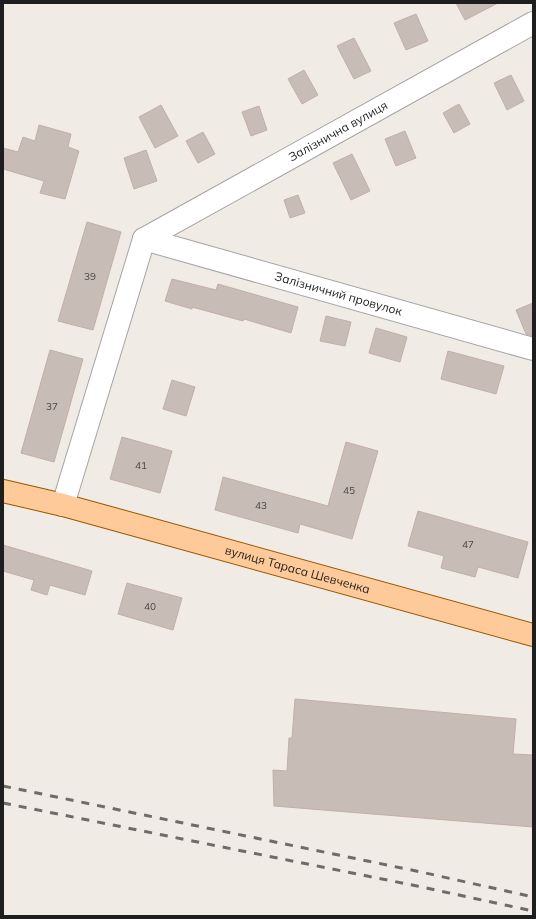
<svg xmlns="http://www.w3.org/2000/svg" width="536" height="919" viewBox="0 0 536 919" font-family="Mulish,sans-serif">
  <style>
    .building { fill: #c8bcb7; stroke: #c2afa6 }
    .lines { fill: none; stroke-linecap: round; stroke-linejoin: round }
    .minor-casing { stroke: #a5a5a5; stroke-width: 24 }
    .major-casing { stroke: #985800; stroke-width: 24 }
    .minor { stroke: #fff; stroke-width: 22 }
    .major { stroke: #ffca99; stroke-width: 22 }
    .rail { stroke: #6c6c6c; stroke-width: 3; stroke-dasharray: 8 8; stroke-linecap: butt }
    .labels { text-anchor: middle; stroke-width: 3; stroke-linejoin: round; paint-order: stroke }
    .number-label { font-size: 10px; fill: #484644 }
    .street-label { font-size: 12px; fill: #1e1e1e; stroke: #fff }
  </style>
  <rect width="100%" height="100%" fill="#f0ebe4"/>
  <g class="building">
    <path d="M 456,3 L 498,3 L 465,20 Z"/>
    <path d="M 416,14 L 428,41 L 406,50 L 394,23 Z"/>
    <path d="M 354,38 L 371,71 L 354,79 L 337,46 Z"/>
    <path d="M 304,70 L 318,95 L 302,104 L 288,79 Z"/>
    <path d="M 511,75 L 524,101 L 507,110 L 494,83 Z"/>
    <path d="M 459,104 L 470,124 L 454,133 L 443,113 Z"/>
    <path d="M 161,105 L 178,136 L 155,148 L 139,117 Z"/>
    <path d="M 259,106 L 267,130 L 251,136 L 242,112 Z"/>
    <path d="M 39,125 L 71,134 L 68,147 L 79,151 L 65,199 L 40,193 L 44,181 L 3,169 L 3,148 L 18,152 L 23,137 L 35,141 Z"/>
    <path d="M 405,131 L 416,158 L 396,166 L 385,139 Z"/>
    <path d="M 203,132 L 215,154 L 198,163 L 186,141 Z"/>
    <path d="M 146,150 L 157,181 L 134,189 L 124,158 Z"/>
    <path d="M 352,154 L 370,191 L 351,200 L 333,163 Z"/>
    <path d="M 298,195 L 305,213 L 290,218 L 284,200 Z"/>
    <path d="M 87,222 L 121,232 L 93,330 L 58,321 Z"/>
    <path d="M 172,279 L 216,290 L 218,284 L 298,307 L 291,333 L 244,319 L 243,321 L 192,307 L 192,309 L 165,301 Z"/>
    <path d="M 533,303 L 533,336 L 526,334 L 516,310 Z"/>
    <path d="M 326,316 L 351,322 L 345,346 L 320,341 Z"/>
    <path d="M 376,328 L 407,337 L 400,362 L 369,353 Z"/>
    <path d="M 50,350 L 83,359 L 54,462 L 21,453 Z"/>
    <path d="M 448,351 L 504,366 L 496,394 L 441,379 Z"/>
    <path d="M 172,380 L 195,387 L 186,416 L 163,409 Z"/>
    <path d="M 122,437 L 172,451 L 160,493 L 110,479 Z"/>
    <path d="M 346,442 L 378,451 L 352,539 L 300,524 L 298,533 L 215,510 L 223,477 L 328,506 Z"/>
    <path d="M 418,511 L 528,542 L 518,578 L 478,567 L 475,577 L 441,568 L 444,556 L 408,546 Z"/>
    <path d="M 3,545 L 92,571 L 85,595 L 50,585 L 47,595 L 31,590 L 34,580 L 3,571 Z"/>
    <path d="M 127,583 L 182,598 L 173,630 L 118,614 Z"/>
    <path d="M 295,699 L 516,719 L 513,754 L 533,755 L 533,827 L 274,806 L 273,770 L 287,771 L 289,738 L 292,738 Z"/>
  </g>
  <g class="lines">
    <defs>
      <g id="minor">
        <path id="s1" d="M 144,239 L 533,23"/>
        <path id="s2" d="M 144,239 L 533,349"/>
        <path d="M 63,505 L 144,239"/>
      </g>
      <g id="major">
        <path id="s3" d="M 3,491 L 63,505 L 533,635"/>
      </g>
    </defs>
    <use href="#minor" class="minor-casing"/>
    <use href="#major" class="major-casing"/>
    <use href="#minor" class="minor"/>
    <use href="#major" class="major"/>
    <g class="rail">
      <path d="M 3,786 L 421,872 L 533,897"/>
      <path d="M 3,803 L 417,886 L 533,911"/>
    </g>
  </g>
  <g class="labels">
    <g class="number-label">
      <text x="90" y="280">39</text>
      <text x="52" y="410">37</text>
      <text x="141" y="469">41</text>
      <text x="349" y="494">45</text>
      <text x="261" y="509">43</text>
      <text x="468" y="548">47</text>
      <text x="150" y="610">40</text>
    </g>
    <g class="street-label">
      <text dy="4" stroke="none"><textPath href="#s1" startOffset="222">Залізнична вулиця</textPath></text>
      <text dy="4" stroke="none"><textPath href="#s2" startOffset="202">Залізничний провулок</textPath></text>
      <text dy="4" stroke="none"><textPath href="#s3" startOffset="305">вулиця Тараса Шевченка</textPath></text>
    </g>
  </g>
  <rect width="536" height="919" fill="none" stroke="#1e1e1e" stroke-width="8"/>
</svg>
